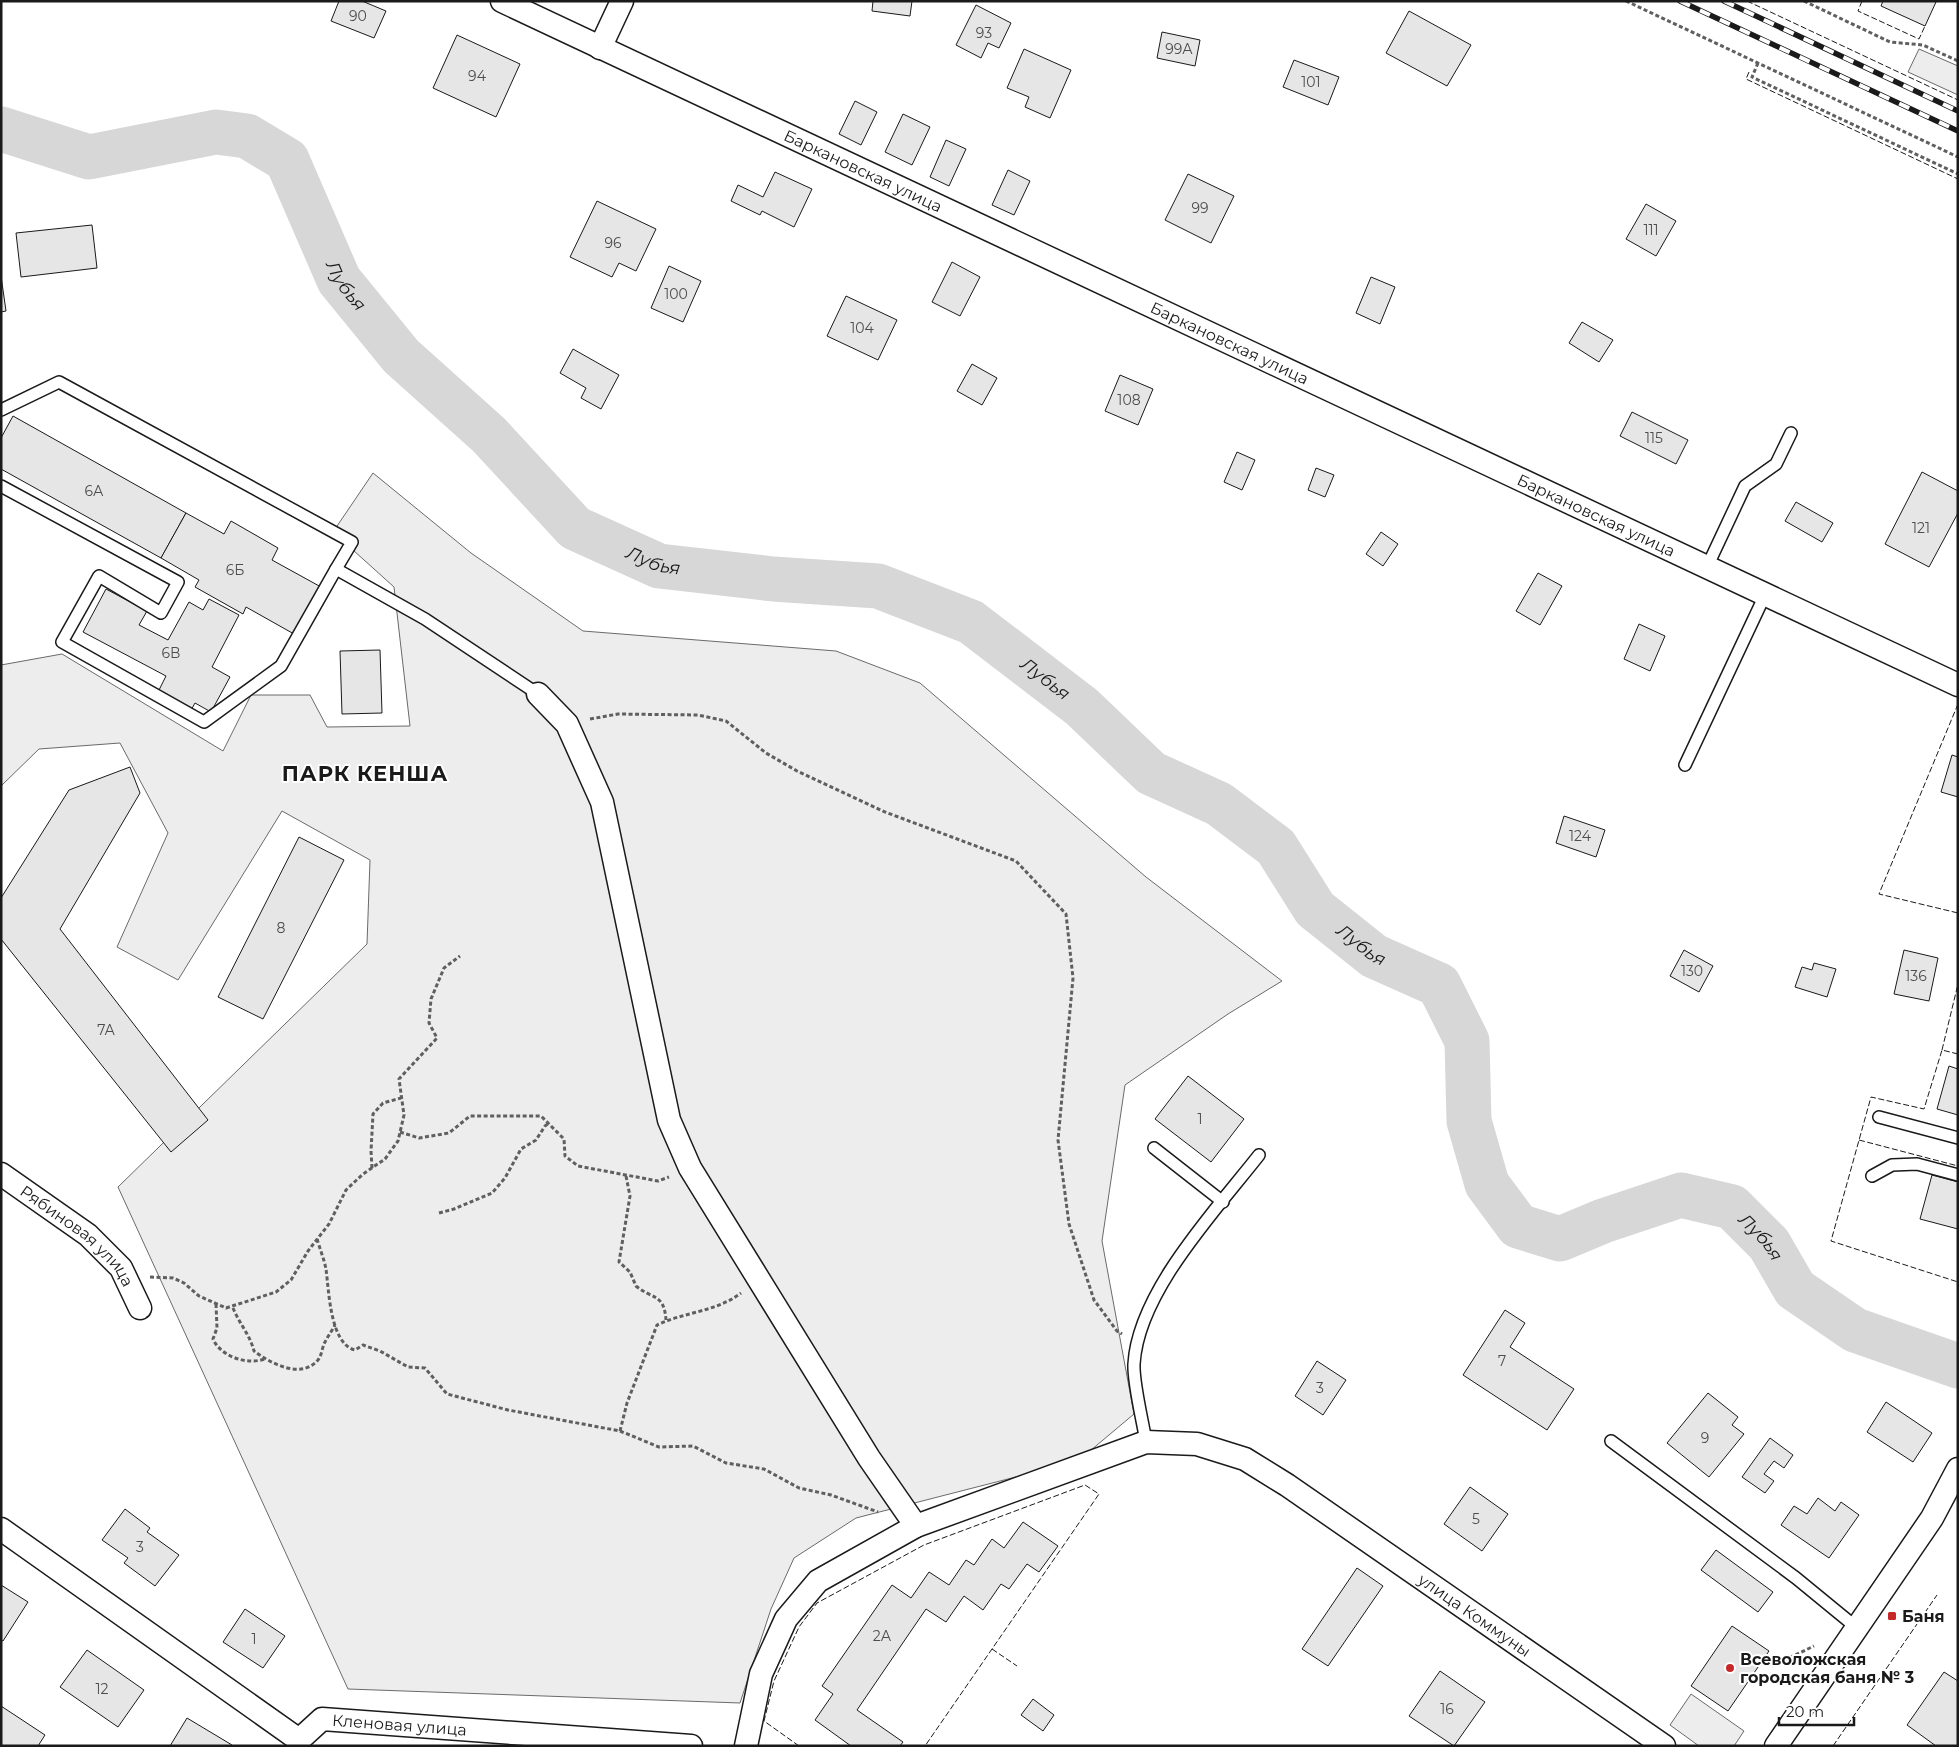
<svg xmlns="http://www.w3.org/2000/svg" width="1959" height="1747" viewBox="0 0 1959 1747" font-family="Montserrat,sans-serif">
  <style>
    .built { fill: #ededed; stroke: #6a6a6a }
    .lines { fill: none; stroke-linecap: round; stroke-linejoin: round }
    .river { stroke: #d7d7d7; stroke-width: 45 }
    .building { fill: #e6e6e6; stroke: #1a1a1a }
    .service-casing { stroke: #1a1a1a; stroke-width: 14 }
    .minor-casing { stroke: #1a1a1a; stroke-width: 25 }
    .path { stroke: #5f5f5f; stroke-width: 3; stroke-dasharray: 4 2.5; stroke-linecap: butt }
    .service { stroke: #fff; stroke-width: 11 }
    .minor { stroke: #fff; stroke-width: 22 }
    .rail-casing { stroke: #1a1a1a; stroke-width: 5.5 }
    .rail { stroke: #fff; stroke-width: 4; stroke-dasharray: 11; stroke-linecap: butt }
    .fence { stroke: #1a1a1a; stroke-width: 1; stroke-dasharray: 6 2.5; stroke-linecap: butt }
    .poi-dot { fill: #c62828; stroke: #fff; stroke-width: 2 }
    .labels { text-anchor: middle; stroke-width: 4; stroke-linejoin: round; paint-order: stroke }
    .number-label { font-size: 14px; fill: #4d4d4d }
    .street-label { font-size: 16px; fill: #1a1a1a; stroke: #fff }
    .poi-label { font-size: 16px; font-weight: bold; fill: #1a1a1a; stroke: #fff; text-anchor: start }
    .water-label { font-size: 18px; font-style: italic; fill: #1a1a1a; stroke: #fff }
    .district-label { font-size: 21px; font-weight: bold; letter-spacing: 1px; fill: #1a1a1a; stroke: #fff }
  </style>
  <rect width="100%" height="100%" fill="#fff"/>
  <g class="built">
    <path d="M 1919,49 L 1958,66 L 1958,95 L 1908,72 Z"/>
    <path d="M 373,473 L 471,553 L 583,631 L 836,651 L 920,683 L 1146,877 L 1282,981 L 1228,1014 L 1125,1085 L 1102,1241 L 1134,1414 L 1078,1461 L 856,1518 L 794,1558 L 771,1609 L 740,1703 L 348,1689 L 118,1187 L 367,944 L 370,860 L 282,811 L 178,980 L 117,947 L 168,833 L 120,743 L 39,749 L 1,786 L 1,665 L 62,654 L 223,751 L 251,695 L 310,695 L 327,727 L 410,726 L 394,587 L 333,532 Z"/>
    <path d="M 1691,1694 L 1744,1731 L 1734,1746 L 1699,1746 L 1670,1725 Z"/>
  </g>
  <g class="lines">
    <path class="river" id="s1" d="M 1,129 L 89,157 L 216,132 L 247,136 L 287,160 L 339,280 L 401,356 L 489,435 L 575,528 L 659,566 L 773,579 L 878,586 L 971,622 L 1082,707 L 1151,773 L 1219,804 L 1276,847 L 1315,909 L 1374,956 L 1439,985 L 1467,1041 L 1469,1121 L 1487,1184 L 1518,1226 L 1560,1239 L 1603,1221 L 1681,1195 L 1732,1207 L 1769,1244 L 1795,1289 L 1855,1330 L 1958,1366"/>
  </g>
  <g class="building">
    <path d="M 339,1 L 362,1 L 386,11 L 374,38 L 331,21 Z"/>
    <path d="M 873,1 L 912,1 L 910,16 L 872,11 Z"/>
    <path d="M 1883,1 L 1933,1 L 1936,2 L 1925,26 L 1881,6 Z"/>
    <path d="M 976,5 L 1011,23 L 999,48 L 988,43 L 981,58 L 956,45 Z"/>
    <path d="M 1409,11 L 1471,45 L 1447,86 L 1386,53 Z"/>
    <path d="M 1162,32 L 1200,40 L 1195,66 L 1157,58 Z"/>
    <path d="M 457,35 L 520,64 L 496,117 L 433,88 Z"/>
    <path d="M 1024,49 L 1071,70 L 1050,118 L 1025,107 L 1029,97 L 1007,88 Z"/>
    <path d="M 1294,60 L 1339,77 L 1328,105 L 1283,87 Z"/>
    <path d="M 855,101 L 877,112 L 861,145 L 839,134 Z"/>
    <path d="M 903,114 L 930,127 L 912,165 L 885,152 Z"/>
    <path d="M 946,140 L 966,149 L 949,186 L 930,177 Z"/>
    <path d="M 1008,170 L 1030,181 L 1014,215 L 992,205 Z"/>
    <path d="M 775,172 L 812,189 L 794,227 L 762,211 L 760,215 L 731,201 L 738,185 L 763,197 Z"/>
    <path d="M 1188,174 L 1234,196 L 1211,243 L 1165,220 Z"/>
    <path d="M 597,201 L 656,229 L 636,271 L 619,263 L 612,277 L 570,257 Z"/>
    <path d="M 1646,204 L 1676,221 L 1656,256 L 1626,239 Z"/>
    <path d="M 92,225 L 97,268 L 21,277 L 16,233 Z"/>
    <path d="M 952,262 L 980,277 L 960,316 L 932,302 Z"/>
    <path d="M 669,266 L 701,281 L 683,322 L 651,308 Z"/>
    <path d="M 1,276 L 6,311 L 1,312 Z"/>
    <path d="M 1371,277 L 1395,287 L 1380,324 L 1356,313 Z"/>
    <path d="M 846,296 L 897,320 L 878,360 L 827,336 Z"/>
    <path d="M 1582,322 L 1613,340 L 1599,362 L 1569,343 Z"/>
    <path d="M 573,349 L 619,375 L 601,409 L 581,398 L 586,388 L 560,373 Z"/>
    <path d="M 972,364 L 997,378 L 982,405 L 957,391 Z"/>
    <path d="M 1120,375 L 1153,389 L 1138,425 L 1105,411 Z"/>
    <path d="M 1632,412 L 1688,440 L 1676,464 L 1620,436 Z"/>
    <path d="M 13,416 L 186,513 L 161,558 L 1,469 L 1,438 Z"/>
    <path d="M 1237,452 L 1255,460 L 1242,490 L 1224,482 Z"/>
    <path d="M 1316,468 L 1334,475 L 1325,497 L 1308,490 Z"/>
    <path d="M 1922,472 L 1958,491 L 1958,513 L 1929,567 L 1885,544 Z"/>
    <path d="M 1796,502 L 1833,523 L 1822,542 L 1785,521 Z"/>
    <path d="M 186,513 L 224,534 L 231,521 L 278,548 L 272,560 L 321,587 L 294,634 L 246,607 L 243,614 L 195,587 L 199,580 L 161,558 Z"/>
    <path d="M 1381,532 L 1398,544 L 1383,566 L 1366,554 Z"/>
    <path d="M 1538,573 L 1562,586 L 1540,625 L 1516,611 Z"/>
    <path d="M 106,589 L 147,611 L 139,625 L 168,640 L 189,602 L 203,610 L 209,599 L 239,615 L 212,667 L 230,677 L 211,712 L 195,703 L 190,712 L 157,694 L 166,676 L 83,632 Z"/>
    <path d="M 1639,624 L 1665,636 L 1650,671 L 1624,659 Z"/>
    <path d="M 380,650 L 382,713 L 342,714 L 340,651 Z"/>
    <path d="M 1952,755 L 1958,757 L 1958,797 L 1941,792 Z"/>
    <path d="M 130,767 L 140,793 L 60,929 L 208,1120 L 171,1152 L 1,939 L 1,898 L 69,790 Z"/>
    <path d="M 1564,816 L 1605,830 L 1596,857 L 1556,843 Z"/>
    <path d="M 299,837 L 344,860 L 263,1019 L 218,997 Z"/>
    <path d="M 1684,950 L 1713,966 L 1699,992 L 1670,976 Z"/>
    <path d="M 1904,950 L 1938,958 L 1929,1001 L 1894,994 Z"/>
    <path d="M 1814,963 L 1836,969 L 1827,997 L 1795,987 L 1802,967 L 1812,970 Z"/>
    <path d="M 1949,1066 L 1958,1069 L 1958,1115 L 1937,1109 Z"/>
    <path d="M 1188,1076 L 1244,1119 L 1211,1162 L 1155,1119 Z"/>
    <path d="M 1932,1175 L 1958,1182 L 1958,1229 L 1920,1219 Z"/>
    <path d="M 1505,1310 L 1525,1323 L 1510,1347 L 1574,1389 L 1547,1430 L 1463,1375 Z"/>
    <path d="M 1317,1361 L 1346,1380 L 1323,1415 L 1295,1396 Z"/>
    <path d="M 1708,1393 L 1738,1417 L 1732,1425 L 1744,1434 L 1709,1477 L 1667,1443 Z"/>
    <path d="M 1886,1402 L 1932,1433 L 1913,1462 L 1867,1432 Z"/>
    <path d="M 1770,1438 L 1793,1455 L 1784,1468 L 1774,1461 L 1764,1474 L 1774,1481 L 1765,1493 L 1742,1477 Z"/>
    <path d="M 1470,1487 L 1508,1514 L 1482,1551 L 1444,1524 Z"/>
    <path d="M 1818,1498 L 1835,1511 L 1841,1502 L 1859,1515 L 1829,1558 L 1781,1525 L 1794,1506 L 1807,1514 Z"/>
    <path d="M 125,1509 L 150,1528 L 147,1532 L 179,1555 L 155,1586 L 124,1563 L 128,1558 L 102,1540 Z"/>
    <path d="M 1023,1522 L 1058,1546 L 1039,1572 L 1027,1564 L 1009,1589 L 1001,1584 L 983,1610 L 964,1596 L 946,1622 L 926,1609 L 857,1710 L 903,1742 L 900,1746 L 851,1746 L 815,1720 L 833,1694 L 822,1686 L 892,1585 L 911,1598 L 929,1572 L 949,1585 L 966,1560 L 974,1565 L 992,1539 L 1004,1548 Z"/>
    <path d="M 1716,1550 L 1773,1592 L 1758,1612 L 1701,1570 Z"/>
    <path d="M 1357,1568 L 1383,1586 L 1328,1666 L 1302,1649 Z"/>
    <path d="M 1,1585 L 28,1602 L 3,1641 L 1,1640 Z"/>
    <path d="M 245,1609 L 285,1636 L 263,1668 L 223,1642 Z"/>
    <path d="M 1732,1626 L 1769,1651 L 1728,1711 L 1691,1686 Z"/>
    <path d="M 87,1650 L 144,1690 L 118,1727 L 60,1687 Z"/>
    <path d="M 1440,1671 L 1485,1702 L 1454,1746 L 1409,1716 Z"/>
    <path d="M 1944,1672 L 1958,1681 L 1958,1746 L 1936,1746 L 1907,1725 Z"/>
    <path d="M 1033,1699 L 1054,1715 L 1043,1731 L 1021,1715 Z"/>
    <path d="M 1,1706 L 45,1735 L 38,1746 L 1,1746 Z"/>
    <path d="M 187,1718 L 232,1745 L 231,1746 L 170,1746 Z"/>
  </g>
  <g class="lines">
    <defs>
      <g id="service">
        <path d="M 1,410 L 59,382 L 352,542 L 336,569"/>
        <path d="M 1,486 L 178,582 L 161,613 L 99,576 L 62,642 L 204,722 L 281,666 L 336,569 L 425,619 L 538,694"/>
        <path d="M 1707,567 L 1745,486 L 1776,464 L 1791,433"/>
        <path d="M 1685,765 L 1765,595"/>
        <path d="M 1879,1117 L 1958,1138"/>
        <path d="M 1154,1148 L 1223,1202"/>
        <path d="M 1872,1176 L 1892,1165 L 1917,1164 L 1958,1175"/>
        <path d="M 1611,1441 L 1796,1578 L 1857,1628"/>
        <path d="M 1146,1442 C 1143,1422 1133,1383 1134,1364 C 1138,1292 1216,1210 1259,1155"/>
      </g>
      <g id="minor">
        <path id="s2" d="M 502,1 L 1958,685"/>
        <path d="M 600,48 L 622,1"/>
        <path d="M 538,694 L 567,724 L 602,802 L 669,1120 L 690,1168 L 869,1458 L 916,1526"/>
        <path id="s3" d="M 1,1174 L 88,1235 L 121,1268 L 140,1308"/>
        <path id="s4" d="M 1,1529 L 299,1740 L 322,1719 L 691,1746"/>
        <path id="s5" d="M 746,1746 L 761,1674 L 786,1619 L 818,1581 L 916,1526 L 1146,1442 L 1197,1444 L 1245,1459 L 1287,1485 L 1664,1746"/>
        <path d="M 1776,1746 L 1932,1518 L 1958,1469"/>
      </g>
    </defs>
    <use href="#service" class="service-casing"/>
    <use href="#minor" class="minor-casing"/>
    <g class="path">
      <path d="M 1626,1 L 1958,157"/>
      <path d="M 1804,1 L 1890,42 L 1923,45 L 1958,61"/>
      <path d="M 1758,63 L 1752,77 L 1958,174"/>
      <path d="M 590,719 L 618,714 L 698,715 L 726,721 L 766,753 L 797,771 L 885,812 L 1016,861 L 1066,914 L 1073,978 L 1058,1140 L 1069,1224 L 1094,1300 L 1117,1331 L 1122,1334"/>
      <path d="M 400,1132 L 419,1138 L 449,1133 L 470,1116 L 541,1116 L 564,1139 L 565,1156 L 578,1166 L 658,1181 L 669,1177"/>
      <path d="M 372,1168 L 371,1151 L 373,1114 L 383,1103 L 401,1098"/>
      <path d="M 626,1176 L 630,1196 L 619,1262 L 630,1272 L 636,1286 C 653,1300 664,1293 666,1320"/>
      <path d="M 439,1213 L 454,1209 L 492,1193 L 505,1178 L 521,1149 L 536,1140 L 545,1126 L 549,1123"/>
      <path d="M 317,1239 C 320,1249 324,1259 326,1269 C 329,1291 330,1344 355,1350 L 363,1345 L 380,1351 L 408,1367 L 425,1368 L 447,1394 L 508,1410 L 620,1431 L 659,1447 L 693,1446 L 726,1463 L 764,1469 L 799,1488 L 831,1495 L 878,1512"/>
      <path d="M 150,1277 L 173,1278 L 184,1283 L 199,1296 L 226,1308 L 276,1292 L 291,1280 L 308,1251 L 329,1224 L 346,1190 L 363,1174 L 385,1159 L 398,1141 L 404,1115 L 399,1079 L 437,1038 L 429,1023 L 431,999 L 444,968 L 460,956"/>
      <path d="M 216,1304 L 217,1328 L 213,1339 C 221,1357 247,1365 265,1359"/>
      <path d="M 233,1308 C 239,1323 250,1335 254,1351 C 270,1363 301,1380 318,1360 C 322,1355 322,1347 325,1342 C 328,1336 332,1331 335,1325"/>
      <path d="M 620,1431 L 627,1403 L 657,1325 C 684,1312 716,1312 741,1293"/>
      <path d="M 1772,1666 L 1814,1646"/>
    </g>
    <use href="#service" class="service"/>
    <use href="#minor" class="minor"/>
    <defs>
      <g id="rail">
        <path d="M 1680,1 L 1958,131"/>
        <path d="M 1724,1 L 1958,111"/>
      </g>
    </defs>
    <use href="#rail" class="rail-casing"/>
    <use href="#rail" class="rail"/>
    <g class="fence">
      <path d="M 1747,1 L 1958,100"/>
      <path d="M 1862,1 L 1858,11 L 1919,39 L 1925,26"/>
      <path d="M 1749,72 L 1746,79 L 1958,179"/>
      <path d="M 1958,704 L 1879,894 L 1958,913"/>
      <path d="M 1942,1050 L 1958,984"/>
      <path d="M 1958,1054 L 1942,1050 L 1924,1109 L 1871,1097 L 1831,1241 L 1958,1282"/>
      <path d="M 1859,1140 L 1958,1166"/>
      <path d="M 992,1649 L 1017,1666"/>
      <path d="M 799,1746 L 764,1721 L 774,1681 L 799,1627 L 817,1603 L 924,1545 L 1085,1485 L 1099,1494 L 925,1746"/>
      <path d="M 1833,1746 L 1937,1595"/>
    </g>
  </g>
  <g class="poi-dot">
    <rect x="1887" y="1611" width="10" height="10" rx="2.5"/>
    <circle cx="1730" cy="1668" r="5"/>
  </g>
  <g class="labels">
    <g class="number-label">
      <text x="358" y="21">90</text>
      <text x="984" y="38">93</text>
      <text x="1179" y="54">99А</text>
      <text x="477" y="81">94</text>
      <text x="1311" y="87">101</text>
      <text x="1200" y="213">99</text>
      <text x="1651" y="235">111</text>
      <text x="613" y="248">96</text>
      <text x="676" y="299">100</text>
      <text x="862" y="333">104</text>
      <text x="1129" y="405">108</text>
      <text x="1654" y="443">115</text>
      <text x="94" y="496">6А</text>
      <text x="1921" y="533">121</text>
      <text x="235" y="575">6Б</text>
      <text x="171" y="658">6В</text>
      <text x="1580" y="841">124</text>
      <text x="281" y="933">8</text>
      <text x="1692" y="976">130</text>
      <text x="1916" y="981">136</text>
      <text x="106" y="1035">7А</text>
      <text x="1200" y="1124">1</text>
      <text x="1502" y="1366">7</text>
      <text x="1320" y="1393">3</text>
      <text x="1705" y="1443">9</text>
      <text x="1476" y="1524">5</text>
      <text x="140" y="1552">3</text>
      <text x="882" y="1641">2А</text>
      <text x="254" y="1644">1</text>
      <text x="102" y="1694">12</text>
      <text x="1447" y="1714">16</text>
    </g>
    <g class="street-label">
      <text dy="6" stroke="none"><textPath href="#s2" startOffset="399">Баркановская улица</textPath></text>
      <text dy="6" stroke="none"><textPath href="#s2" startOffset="804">Баркановская улица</textPath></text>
      <text dy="6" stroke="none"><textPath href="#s2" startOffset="1209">Баркановская улица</textPath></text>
      <text dy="6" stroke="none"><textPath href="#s3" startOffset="99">Рябиновая улица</textPath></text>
      <text dy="6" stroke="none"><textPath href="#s5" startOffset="920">улица Коммуны</textPath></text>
      <text dy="6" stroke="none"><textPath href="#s4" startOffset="474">Кленовая улица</textPath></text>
    </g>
    <g class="poi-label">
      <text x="1902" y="1622">Баня</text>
      <text x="1740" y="1665">Всеволожская<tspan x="1740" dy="18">городская баня № 3</tspan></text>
    </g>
    <g class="water-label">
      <text dy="6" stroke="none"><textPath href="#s1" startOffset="439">Лубья</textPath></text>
      <text dy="6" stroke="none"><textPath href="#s1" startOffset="859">Лубья</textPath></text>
      <text dy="6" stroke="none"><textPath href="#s1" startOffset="1279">Лубья</textPath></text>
      <text dy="6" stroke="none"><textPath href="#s1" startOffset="1699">Лубья</textPath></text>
      <text dy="6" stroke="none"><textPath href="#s1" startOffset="2314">Лубья</textPath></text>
    </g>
    <g class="district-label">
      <text x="365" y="781">ПАРК КЕНША</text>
    </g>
  </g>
  <rect width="1959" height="1747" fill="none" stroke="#1a1a1a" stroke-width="5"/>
  <path d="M1779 1717v8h75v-8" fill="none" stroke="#1a1a1a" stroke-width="2.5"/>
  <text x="1786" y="1717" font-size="15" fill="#1a1a1a" stroke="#ffffff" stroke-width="4" paint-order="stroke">20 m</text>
</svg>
